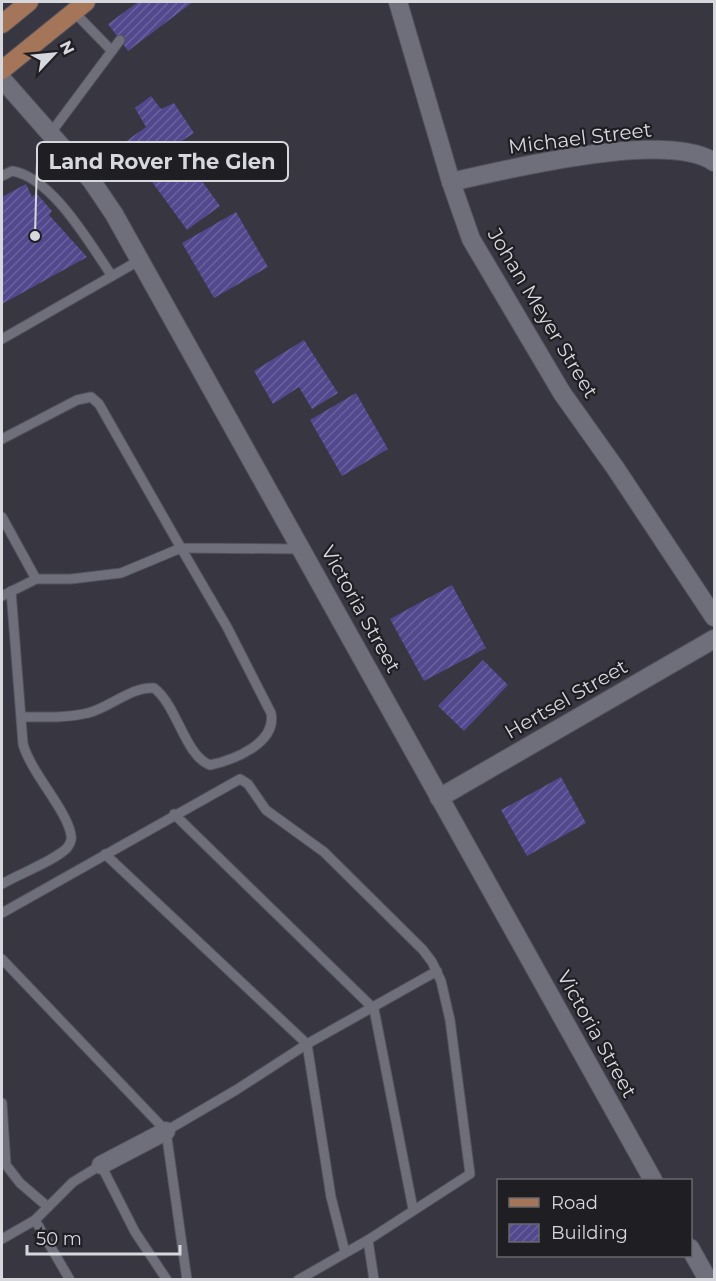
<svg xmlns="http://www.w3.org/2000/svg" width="716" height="1281" viewBox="0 0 716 1281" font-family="Montserrat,sans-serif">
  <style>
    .building { fill: url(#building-hatch) }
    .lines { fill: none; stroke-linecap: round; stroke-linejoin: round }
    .lane-casing { stroke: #52525b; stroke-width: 11 }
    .street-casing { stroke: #52525b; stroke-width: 20 }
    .primary-casing { stroke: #52525b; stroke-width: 20 }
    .lane { stroke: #6f6f7b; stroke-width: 9 }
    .street { stroke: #6f6f7b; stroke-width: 18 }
    .primary { stroke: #a57559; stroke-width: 18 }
    .labels { text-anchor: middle; stroke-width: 4.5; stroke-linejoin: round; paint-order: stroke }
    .street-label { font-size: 20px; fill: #d7d7de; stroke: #1f1e23 }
    .leader { fill: none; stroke: #d7d7de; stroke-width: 2 }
    .callout-dot { fill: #d7d7de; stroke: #1f1e23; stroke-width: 2 }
    .callout { fill: #1f1e23; stroke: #d7d7de; stroke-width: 2 }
    .callout-label { font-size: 21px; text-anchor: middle; font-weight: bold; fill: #d7d7de }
  </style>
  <defs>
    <pattern id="building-hatch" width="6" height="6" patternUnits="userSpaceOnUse" patternTransform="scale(1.5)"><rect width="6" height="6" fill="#52488e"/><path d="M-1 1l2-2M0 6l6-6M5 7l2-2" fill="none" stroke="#6a629d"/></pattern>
  </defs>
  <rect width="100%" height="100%" fill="#373641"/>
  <g class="building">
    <path d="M 138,2 L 193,2 L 128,51 L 108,24 Z"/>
    <path d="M 151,96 L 161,109 L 174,103 L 194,133 L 140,168 L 125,142 L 146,127 L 135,108 Z"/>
    <path d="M 183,155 L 220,206 L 187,230 L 150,179 Z"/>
    <path d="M 26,184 L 32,197 L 36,193 L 52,211 L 49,215 L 87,257 L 2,304 L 2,197 Z"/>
    <path d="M 236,212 L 268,267 L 214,298 L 182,243 Z"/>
    <path d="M 304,340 L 338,393 L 312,409 L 299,387 L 273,404 L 254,371 Z"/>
    <path d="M 356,393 L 388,449 L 342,476 L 310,420 Z"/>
    <path d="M 452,585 L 486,648 L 424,681 L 390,619 Z"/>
    <path d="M 483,660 L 508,685 L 464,731 L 438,706 Z"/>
    <path d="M 561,777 L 586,823 L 527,856 L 501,810 Z"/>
  </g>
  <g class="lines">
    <defs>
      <g id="lane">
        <path d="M 74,12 L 112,51"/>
        <path d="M 50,134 L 120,40"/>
        <path d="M 2,176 L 12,171 C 52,177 90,244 112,276"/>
        <path d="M 2,339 L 140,260"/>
        <path d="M 2,439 L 77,400 L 91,397 L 99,404 L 181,548 L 301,549"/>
        <path d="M 2,517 L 36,579 L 2,596"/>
        <path d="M 22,717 C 44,717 67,718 88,713 C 109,708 132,686 154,688 C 177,705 185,756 210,765 C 234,760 277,743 271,713 L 227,627 L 181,548 L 121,573 L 71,579 L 36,579"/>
        <path d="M 174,814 L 374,1009 L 413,1209"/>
        <path d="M 105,854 L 307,1044 L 331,1197 L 345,1252"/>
        <path d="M 2,884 C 19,874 54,861 67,848 C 70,844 72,839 71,835 C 67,810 31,773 23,744 L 11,591"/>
        <path d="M 2,913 L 240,779 L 248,784 L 266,810 L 324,852 L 423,950 L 432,962 L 441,981 L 450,1020 L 470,1174 L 368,1240 L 298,1280"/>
        <path d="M 2,959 L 166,1131 L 187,1280"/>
        <path d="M 2,1103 L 6,1165 L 20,1183 L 48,1207"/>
        <path d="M 166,1131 L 236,1090 L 307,1044 L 437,971"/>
        <path d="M 35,1220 L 70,1280"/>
        <path d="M 2,1239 L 35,1220 L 73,1182 L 101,1165 L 135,1232 L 167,1280"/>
        <path d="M 368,1240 L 374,1280"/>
      </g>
      <g id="street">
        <path d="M 398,2 L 451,182 L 471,239 L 562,393 L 616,469 L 714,617"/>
        <path d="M 2,79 L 91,180 L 114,214 L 653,1180"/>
        <path d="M 451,182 C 508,169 667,130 714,162"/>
        <path d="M 439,798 L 714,639"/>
        <path d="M 101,1165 L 166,1131"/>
        <path d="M 690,1248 L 708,1280"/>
      </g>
      <g id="primary">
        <path d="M 2,24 L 29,2"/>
        <path d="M 2,70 L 86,2"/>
      </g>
    </defs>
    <use href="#lane" class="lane-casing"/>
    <use href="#street" class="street-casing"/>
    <use href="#primary" class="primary-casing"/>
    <use href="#lane" class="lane"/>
    <use href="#street" class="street"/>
    <use href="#primary" class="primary"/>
  </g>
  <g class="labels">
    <g class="street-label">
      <text transform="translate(580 138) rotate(-7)" y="7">Michael Street</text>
      <text transform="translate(543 313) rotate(59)" y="7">Johan Meyer Street</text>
      <text transform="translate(361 609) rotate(61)" y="7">Victoria Street</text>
      <text transform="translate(566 699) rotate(-30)" y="7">Hertsel Street</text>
      <text transform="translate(597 1034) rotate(61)" y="7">Victoria Street</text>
    </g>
  </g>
  <path class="leader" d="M35 236L37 162"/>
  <circle class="callout-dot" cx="35" cy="236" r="6"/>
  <rect class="callout" x="37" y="142" width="251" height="39" rx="6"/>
  <g class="callout-label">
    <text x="162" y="169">Land Rover The Glen</text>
  </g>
  <rect width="716" height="1281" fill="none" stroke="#d7d7de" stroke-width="6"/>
  <rect x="497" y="1179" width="195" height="78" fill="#1f1e23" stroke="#69686e" stroke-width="1.5"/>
  <rect x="509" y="1198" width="30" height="9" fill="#a57559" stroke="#69686e" stroke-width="1.5"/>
  <text x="551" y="1209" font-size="18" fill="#d7d7de">Road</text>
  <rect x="509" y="1224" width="30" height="18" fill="url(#building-hatch)" stroke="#69686e" stroke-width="1.5"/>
  <text x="551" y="1239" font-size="18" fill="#d7d7de">Building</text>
  <g transform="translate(54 54) rotate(64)" stroke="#1f1e23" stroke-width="4.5" paint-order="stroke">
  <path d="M0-4.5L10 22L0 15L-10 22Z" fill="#d7d7de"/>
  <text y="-9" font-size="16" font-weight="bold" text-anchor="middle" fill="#d7d7de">N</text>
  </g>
  <path d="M27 1245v9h153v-9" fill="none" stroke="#d7d7de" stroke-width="3"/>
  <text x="36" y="1245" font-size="18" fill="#d7d7de" stroke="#1f1e23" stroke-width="4.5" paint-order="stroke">50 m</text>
</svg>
